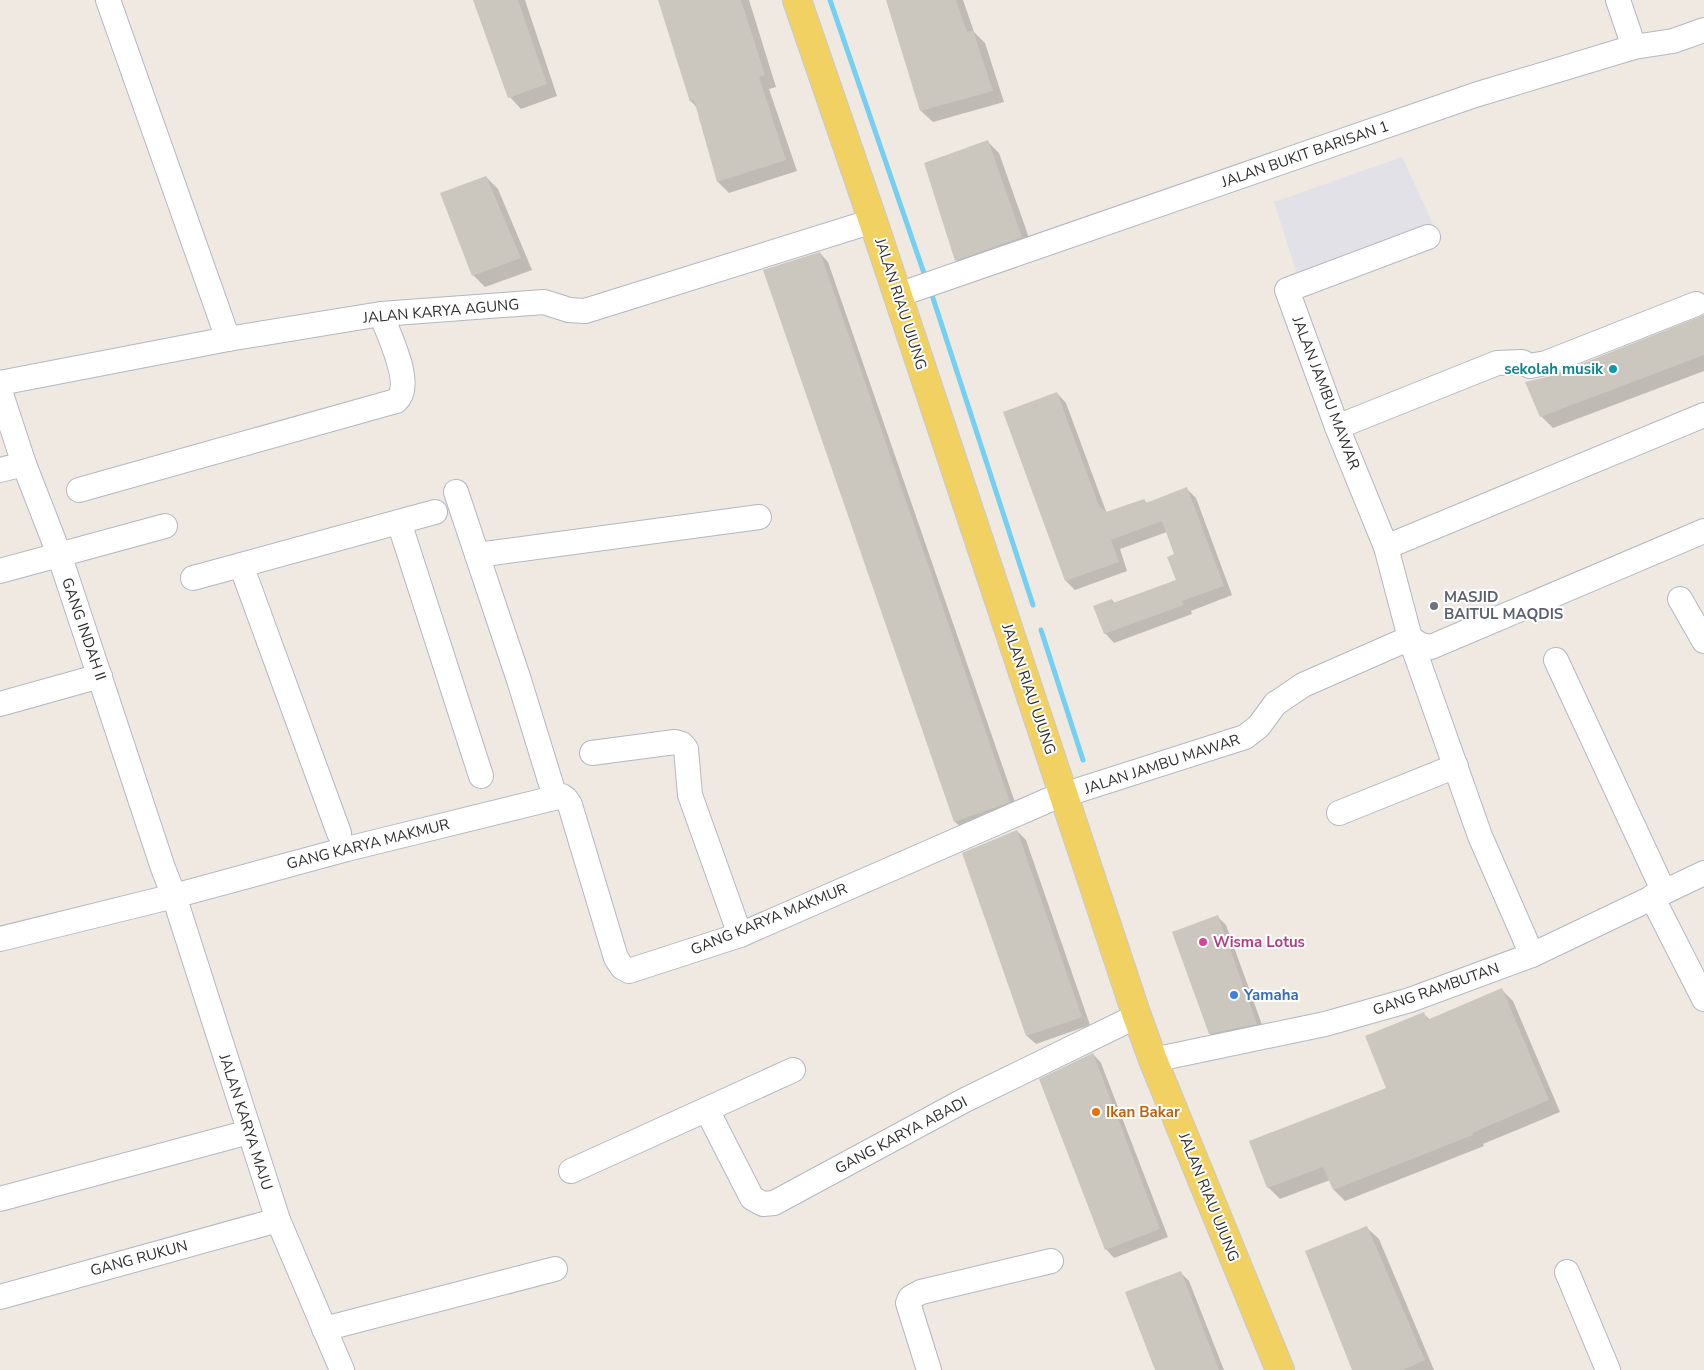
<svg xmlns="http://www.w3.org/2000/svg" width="1704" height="1370" viewBox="0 0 1704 1370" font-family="'Nunito Sans',sans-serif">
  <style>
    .industrial { fill: #e3e1e8 }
    .shadow { fill: #0003 }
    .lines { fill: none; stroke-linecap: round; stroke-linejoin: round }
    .stream { stroke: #75cff0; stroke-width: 5 }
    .building { fill: #cbc7bf }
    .minor-casing { stroke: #b4b7c1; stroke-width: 26 }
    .major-casing { stroke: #c9c9c9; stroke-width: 30 }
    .minor { stroke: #fff; stroke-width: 24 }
    .major { stroke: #f2d163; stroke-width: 28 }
    .culture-dot { fill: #0f9aa8; stroke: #fff; stroke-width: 2 }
    .worship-dot { fill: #6b7280; stroke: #fff; stroke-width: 2 }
    .hotel-dot { fill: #d1479c; stroke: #fff; stroke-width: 2 }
    .shop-dot { fill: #3f7fe0; stroke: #fff; stroke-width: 2 }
    .food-dot { fill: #e8710a; stroke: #fff; stroke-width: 2 }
    .labels { text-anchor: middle; stroke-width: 4; stroke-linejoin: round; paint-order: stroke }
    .street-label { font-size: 15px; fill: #2e2e2e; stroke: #fff }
    .culture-label { font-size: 15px; font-weight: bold; fill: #0d838f; stroke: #fff; text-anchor: end }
    .worship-label { font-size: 15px; font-weight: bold; fill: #5b616d; stroke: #fff; text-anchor: start }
    .hotel-label { font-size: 15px; font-weight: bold; fill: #b23c85; stroke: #fff; text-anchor: start }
    .shop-label { font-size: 15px; font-weight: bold; fill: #366cbe; stroke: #fff; text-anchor: start }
    .food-label { font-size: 15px; font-weight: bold; fill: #c56008; stroke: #fff; text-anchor: start }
  </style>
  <rect width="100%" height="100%" fill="#efe9e1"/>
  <path class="industrial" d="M 1402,157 L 1434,226 L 1297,274 L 1274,202 Z"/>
  <g class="shadow">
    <path d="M 475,0 L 525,0 L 557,96 L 521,109 L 510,97 Z"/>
    <path d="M 659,0 L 749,0 L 776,87 L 769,89 L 797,171 L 729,193 L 718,182 L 697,108 L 691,101 Z"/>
    <path d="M 887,0 L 963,0 L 974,32 L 985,43 L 1004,102 L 933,122 L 921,111 Z"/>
    <path d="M 988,142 L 999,153 L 1033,249 L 968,272 L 956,260 Z"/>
    <path d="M 486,177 L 498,189 L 532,270 L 485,287 L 473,275 Z"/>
    <path d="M 820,253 L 828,262 L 1018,811 L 964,830 L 955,822 L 765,271 Z"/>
    <path d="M 1704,316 L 1704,371 L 1553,428 L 1541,416 L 1551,377 Z"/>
    <path d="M 1057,393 L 1066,403 L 1107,514 L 1144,500 L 1147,503 L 1187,489 L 1196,498 L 1232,595 L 1191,611 L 1192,614 L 1114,643 L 1105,633 L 1112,600 L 1115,603 L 1178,580 L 1176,555 L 1167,532 L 1120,549 L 1127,571 L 1075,590 L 1066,581 Z"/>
    <path d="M 1017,831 L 1026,840 L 1090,1025 L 1036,1044 L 1027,1036 L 964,854 Z"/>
    <path d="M 1218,917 L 1226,925 L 1265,1033 L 1219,1042 L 1210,1034 Z"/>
    <path d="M 1501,989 L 1513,1001 L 1560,1112 L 1483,1144 L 1484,1146 L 1345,1201 L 1334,1190 L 1330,1180 L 1280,1199 L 1268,1187 L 1387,1089 L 1424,1014 L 1430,1020 Z"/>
    <path d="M 1093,1054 L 1101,1063 L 1168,1237 L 1114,1258 L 1106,1249 Z"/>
    <path d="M 1367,1228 L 1379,1239 L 1434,1370 L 1354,1370 Z"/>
    <path d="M 1180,1272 L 1189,1281 L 1224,1370 L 1157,1370 Z"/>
  </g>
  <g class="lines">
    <g class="stream">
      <path d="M 830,0 L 926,279"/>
      <path d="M 930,289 L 1033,605"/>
      <path d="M 1041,630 L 1083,760"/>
    </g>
  </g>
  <g class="building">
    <path d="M 473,0 L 518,0 L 547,84 L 508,98 Z"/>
    <path d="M 658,0 L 741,0 L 765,75 L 759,77 L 786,160 L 717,182 L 694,100 L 690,102 Z"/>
    <path d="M 886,0 L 956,0 L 967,32 L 973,30 L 993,91 L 920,111 Z"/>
    <path d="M 988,140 L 1022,237 L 955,261 L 924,163 Z"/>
    <path d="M 486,176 L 521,258 L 472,276 L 440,193 Z"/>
    <path d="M 820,252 L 1010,802 L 954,822 L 763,270 Z"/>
    <path d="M 1704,315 L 1704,355 L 1540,417 L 1525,382 L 1551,376 Z"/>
    <path d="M 1057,392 L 1099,506 L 1106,512 L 1144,499 L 1146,503 L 1187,487 L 1224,586 L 1182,601 L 1184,605 L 1104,634 L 1093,606 L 1112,599 L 1113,603 L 1176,580 L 1167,557 L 1174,554 L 1162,521 L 1111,540 L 1119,562 L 1065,581 L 1003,412 Z"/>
    <path d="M 1017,830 L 1082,1017 L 1026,1036 L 962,853 Z"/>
    <path d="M 1218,915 L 1257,1024 L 1209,1034 L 1172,932 Z"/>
    <path d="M 1502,988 L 1549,1100 L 1472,1133 L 1473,1135 L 1333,1190 L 1323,1167 L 1267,1188 L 1249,1141 L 1386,1088 L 1365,1036 L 1424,1012 L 1427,1020 Z"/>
    <path d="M 1093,1053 L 1160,1229 L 1105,1250 L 1039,1079 Z"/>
    <path d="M 1367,1226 L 1425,1360 L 1403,1370 L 1352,1370 L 1305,1251 Z"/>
    <path d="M 1181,1271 L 1219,1370 L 1155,1370 L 1125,1292 Z"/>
  </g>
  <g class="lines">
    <defs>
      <g id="minor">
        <path d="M 108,0 L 228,339"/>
        <path d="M 1618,0 L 1634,47"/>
        <path d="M 1428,237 L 1287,290 L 1337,427 L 1386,547 L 1410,638 L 1480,836 L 1532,955"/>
        <path d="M 898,295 L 1475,95 L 1634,47 L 1673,41 L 1704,30"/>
        <path d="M 0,383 L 228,339 L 381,314 L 544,302 L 569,310 L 585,311 L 873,221"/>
        <path d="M 0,391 L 24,464 L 59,554 L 163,868 L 174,896 L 278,1220 L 342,1370"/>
        <path d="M 1337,427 L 1497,363 L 1522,362 L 1530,366 L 1546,363 L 1696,304"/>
        <path d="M 0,470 L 24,464"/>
        <path d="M 79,490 L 396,401 C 415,385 388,334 381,314"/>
        <path d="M 456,492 L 519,680 L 555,797"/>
        <path d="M 399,522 L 481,776"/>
        <path d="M 1386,547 L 1704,415"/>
        <path d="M 477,555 L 759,517"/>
        <path d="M 0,571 L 165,526"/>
        <path d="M 193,578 L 241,565"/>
        <path d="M 1680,599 L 1704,641"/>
        <path d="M 1556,660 L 1664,892"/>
        <path d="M 0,704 L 100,676"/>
        <path d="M 592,753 L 675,742 L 682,744 L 686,749 L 690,795 L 740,935"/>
        <path d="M 1339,813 L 1456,766"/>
        <path d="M 339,833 L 241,565 L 435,512"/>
        <path d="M 1652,897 L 1704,999"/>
        <path d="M 0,939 L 174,896 L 347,849 L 562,796 L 566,799 L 570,805 L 616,958 L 622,967 L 629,971 L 740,935 L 1051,799 L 1245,737 L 1259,726 L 1275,704 L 1303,685 L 1410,638 L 1421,645 L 1431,647 L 1704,531"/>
        <path d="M 1153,1060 L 1325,1024 L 1410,1000 L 1532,955 L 1704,873"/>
        <path d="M 707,1110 L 752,1198 L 763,1204 L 774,1203 L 965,1100 L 1137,1016"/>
        <path d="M 571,1171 L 793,1070"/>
        <path d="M 0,1199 L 249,1132"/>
        <path d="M 1567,1272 L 1608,1370"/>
        <path d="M 0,1297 L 278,1220"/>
        <path d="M 324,1329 L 555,1269"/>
        <path d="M 929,1370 L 908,1303 L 910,1298 L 921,1292 L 1051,1261"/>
      </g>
      <path id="major" d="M 797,0 L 873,221 L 1137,1016 L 1153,1060 L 1280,1370"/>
    </defs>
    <use href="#minor" class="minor-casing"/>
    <use href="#major" class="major-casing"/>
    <use href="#minor" class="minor"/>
    <use href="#major" class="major"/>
  </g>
  <circle class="culture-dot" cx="1613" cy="369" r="5"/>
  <circle class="worship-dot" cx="1434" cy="606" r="5"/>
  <circle class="hotel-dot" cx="1203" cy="942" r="5"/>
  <circle class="shop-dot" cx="1234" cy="995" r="5"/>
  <circle class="food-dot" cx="1096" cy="1112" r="5"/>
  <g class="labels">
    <g class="street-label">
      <text transform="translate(1305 154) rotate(-19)" y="5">JALAN BUKIT BARISAN 1</text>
      <text transform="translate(901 304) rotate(72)" y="5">JALAN RIAU UJUNG</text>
      <text transform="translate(441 311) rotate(-5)" y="5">JALAN KARYA AGUNG</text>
      <text transform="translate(1326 393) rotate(69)" y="5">JALAN JAMBU MAWAR</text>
      <text transform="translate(84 629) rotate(71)" y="5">GANG INDAH II</text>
      <text transform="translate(1029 689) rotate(71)" y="5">JALAN RIAU UJUNG</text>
      <text transform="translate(1162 764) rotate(-18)" y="5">JALAN JAMBU MAWAR</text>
      <text transform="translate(368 844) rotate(-14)" y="5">GANG KARYA MAKMUR</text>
      <text transform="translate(769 919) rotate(-22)" y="5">GANG KARYA MAKMUR</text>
      <text transform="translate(1436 989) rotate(-19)" y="5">GANG RAMBUTAN</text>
      <text transform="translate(246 1122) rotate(72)" y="5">JALAN KARYA MAJU</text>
      <text transform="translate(901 1135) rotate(-28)" y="5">GANG KARYA ABADI</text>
      <text transform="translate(1209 1197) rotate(68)" y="5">JALAN RIAU UJUNG</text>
      <text transform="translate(139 1258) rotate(-15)" y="5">GANG RUKUN</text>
    </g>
    <g class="culture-label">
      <text x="1603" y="374">sekolah musik</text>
    </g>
    <g class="worship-label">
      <text x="1444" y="602">MASJID<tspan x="1444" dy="17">BAITUL MAQDIS</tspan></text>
    </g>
    <g class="hotel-label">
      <text x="1213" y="947">Wisma Lotus</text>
    </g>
    <g class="shop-label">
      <text x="1244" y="1000">Yamaha</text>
    </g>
    <g class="food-label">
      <text x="1106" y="1117">Ikan Bakar</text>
    </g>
  </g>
</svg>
